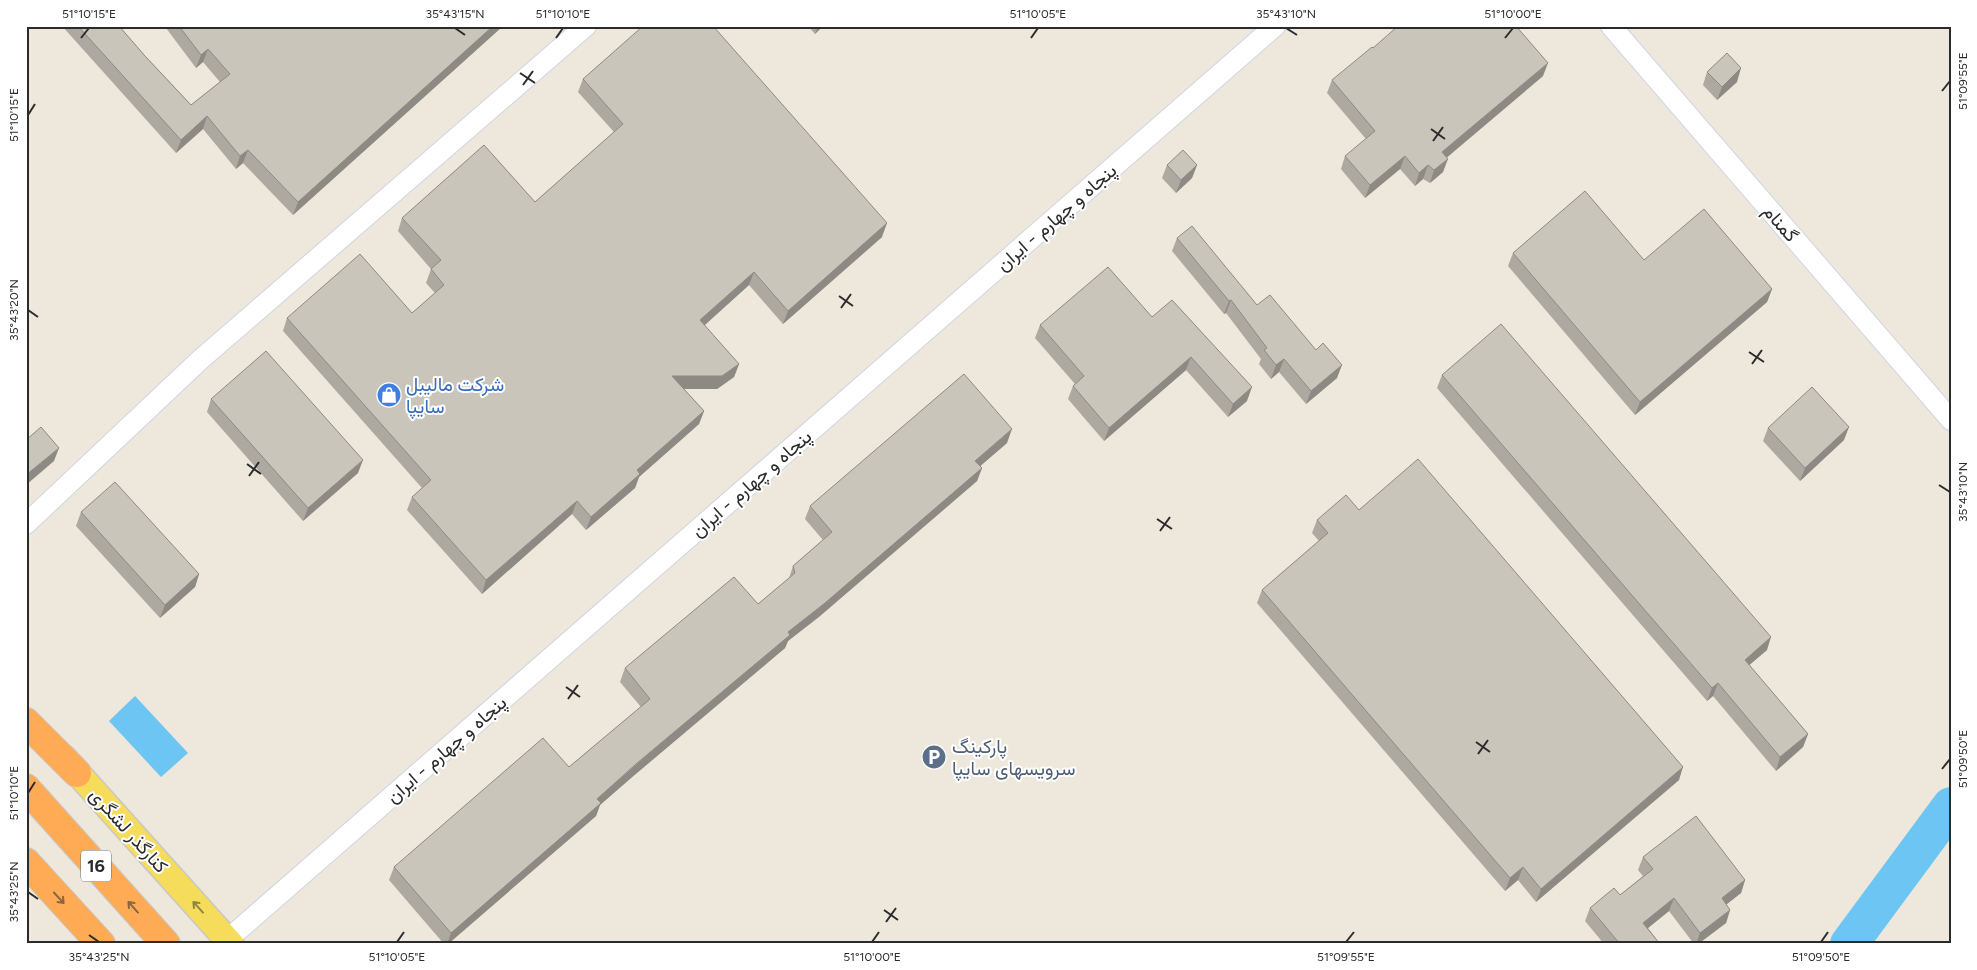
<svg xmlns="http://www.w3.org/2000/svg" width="1977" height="970" viewBox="0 0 1977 970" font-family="Figtree,Vazirmatn,sans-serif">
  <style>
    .water { fill: #6cc5f2 }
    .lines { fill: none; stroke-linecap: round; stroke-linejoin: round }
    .river { stroke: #6cc5f2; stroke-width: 38 }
    .minor-casing { stroke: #d2d4e4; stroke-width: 22 }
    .major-casing { stroke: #c8c8c8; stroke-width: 28 }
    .highway-casing { stroke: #c8c8c8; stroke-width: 30 }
    .minor { stroke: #fff; stroke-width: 20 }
    .major { stroke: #f5dc5a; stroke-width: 25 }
    .highway { stroke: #ffab55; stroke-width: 28 }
    .wall { fill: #ada9a1 }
    .shaded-wall { fill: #8d8a83 }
    .building { fill: #c9c5bb; stroke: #8d8a83 }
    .oneway { stroke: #8a653e }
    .oneway2 { stroke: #908442 }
    .ticks { fill: none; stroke: #2b2b2b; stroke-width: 2 }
    .labels { text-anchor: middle; stroke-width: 4; stroke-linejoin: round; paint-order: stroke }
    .shield { fill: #fff; stroke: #6b6b6b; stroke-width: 1 }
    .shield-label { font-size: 18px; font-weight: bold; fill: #2b2b2b }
    .street-label { font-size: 19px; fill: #2b2b2b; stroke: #fff }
    .shop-label { font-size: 19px; fill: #366cbe; stroke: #fff; text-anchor: start }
    .service-label { font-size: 19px; fill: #4e5e75; stroke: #fff; text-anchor: start }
    .neatline { fill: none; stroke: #2b2b2b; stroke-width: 2 }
    .ticks-label { font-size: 12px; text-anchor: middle; fill: #2b2b2b }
  </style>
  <rect width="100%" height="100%" fill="#ede7dc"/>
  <path class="water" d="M 135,696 L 188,753 L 161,777 L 109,721 Z"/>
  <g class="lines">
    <path class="river" d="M 1849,944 L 1951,806"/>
    <defs>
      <g id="minor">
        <path d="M 1611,26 L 1951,420"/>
        <path d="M 26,524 L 201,359 L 586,26"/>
        <path d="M 227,940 L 1275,26"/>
      </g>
      <path id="major" d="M 64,758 L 231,944"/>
      <g id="highway">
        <path d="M 26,722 L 77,773"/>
        <path d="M 26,788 L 166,944"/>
        <path d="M 26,862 L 101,944"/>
      </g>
    </defs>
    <use href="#minor" class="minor-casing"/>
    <use href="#major" class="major-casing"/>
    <use href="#highway" class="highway-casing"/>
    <use href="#minor" class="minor"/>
    <use href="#major" class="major"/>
    <use href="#highway" class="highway"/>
  </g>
  <g class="wall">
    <path d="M 62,26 L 119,26 L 145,56 L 191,105 L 220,82 L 203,62 L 196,68 L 166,28 L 167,26 L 503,26 L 293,215 L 243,163 L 236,169 L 203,129 L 176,153 Z"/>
    <path d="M 808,26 L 823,26 L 815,34 Z"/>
    <path d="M 1707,72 L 1737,82 L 1717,100 L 1703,85 Z"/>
    <path d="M 1543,76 L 1447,157 L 1443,172 L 1430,183 L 1423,179 L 1415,186 L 1400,169 L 1365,198 L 1341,169 L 1345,156 L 1366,139 L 1327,93 L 1332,80 Z"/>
    <path d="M 583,79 L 882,237 L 783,324 L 749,285 L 704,325 L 739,364 L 734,377 L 717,389 L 684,389 L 704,411 L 699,424 L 639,477 L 635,488 L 586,530 L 572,514 L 482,594 L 407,510 L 412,497 L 422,488 L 283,331 L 287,318 L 412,313 L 435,293 L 426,283 L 431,269 L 398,231 L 402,218 L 535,202 L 614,132 L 578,92 Z"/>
    <path d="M 1167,165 L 1197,165 L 1192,178 L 1176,193 L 1162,178 Z"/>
    <path d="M 1177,238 L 1257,305 L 1337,378 L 1306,404 L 1279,372 L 1271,379 L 1259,364 L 1261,359 L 1226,313 L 1224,314 L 1172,251 Z"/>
    <path d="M 1513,253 L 1644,260 L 1772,289 L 1767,302 L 1635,415 L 1508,266 Z"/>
    <path d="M 1152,317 L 1247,401 L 1228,417 L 1186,370 L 1104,441 L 1068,399 L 1073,386 L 1075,384 L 1035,338 L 1040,325 Z"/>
    <path d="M 1442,375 L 1767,650 L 1749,665 L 1808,734 L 1803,747 L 1776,771 L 1713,696 L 1707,701 L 1437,388 Z"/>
    <path d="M 211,399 L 358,473 L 303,521 L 207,412 Z"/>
    <path d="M 1768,428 L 1844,440 L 1800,481 L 1763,441 Z"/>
    <path d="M 1007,443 L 980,466 L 982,468 L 977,481 L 820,616 L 788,641 L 785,648 L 631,778 L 600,805 L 596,816 L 448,944 L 444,944 L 389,880 L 394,867 L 569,767 L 641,707 L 620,682 L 625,668 L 758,604 L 789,578 L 793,566 L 823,540 L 805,519 L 810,506 Z"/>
    <path d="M 1359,510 L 1679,780 L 1536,902 L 1518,880 L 1505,891 L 1257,603 L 1262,590 L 1319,541 L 1312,533 L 1317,520 Z"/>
    <path d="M 81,512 L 199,574 L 195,587 L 160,618 L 76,526 Z"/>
    <path d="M 1643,857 L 1745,880 L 1741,893 L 1726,904 L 1730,910 L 1726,923 L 1698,944 L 1694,944 L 1669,911 L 1648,928 L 1660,944 L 1604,944 L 1585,921 L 1590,908 L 1620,895 L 1643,876 L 1638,870 Z"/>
  </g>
  <g class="shaded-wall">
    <path d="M 493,26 L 503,26 L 293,215 L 298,202 Z"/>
    <path d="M 818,26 L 823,26 L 815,34 Z"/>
    <path d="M 208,49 L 203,62 L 196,68 L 201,55 Z"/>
    <path d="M 1548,63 L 1543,76 L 1438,165 L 1442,152 Z"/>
    <path d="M 1741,68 L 1737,82 L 1717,100 L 1722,87 Z"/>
    <path d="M 207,116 L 203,129 L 176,153 L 181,140 Z"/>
    <path d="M 248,150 L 243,163 L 236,169 L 240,156 Z"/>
    <path d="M 1405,156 L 1400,169 L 1365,198 L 1370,185 Z"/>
    <path d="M 1448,159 L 1443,172 L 1430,183 L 1434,170 Z"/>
    <path d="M 1197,165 L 1192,178 L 1176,193 L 1181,180 Z"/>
    <path d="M 1428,165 L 1423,179 L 1415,186 L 1419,173 Z"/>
    <path d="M 887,223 L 882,237 L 783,324 L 788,311 Z"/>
    <path d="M 754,272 L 749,285 L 695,334 L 700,320 Z"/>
    <path d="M 1772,289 L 1767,302 L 1635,415 L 1640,402 Z"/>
    <path d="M 1231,300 L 1226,313 L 1224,314 L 1229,301 Z"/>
    <path d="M 1191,357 L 1186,370 L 1104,441 L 1109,428 Z"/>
    <path d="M 1284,359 L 1279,372 L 1271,379 L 1276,365 Z"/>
    <path d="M 739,364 L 734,377 L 717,389 L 668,389 L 672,376 Z"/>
    <path d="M 1342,365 L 1337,378 L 1306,404 L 1311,391 Z"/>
    <path d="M 1252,387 L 1247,401 L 1228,417 L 1233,404 Z"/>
    <path d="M 704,411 L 699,424 L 639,477 L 635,488 L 586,530 L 591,517 L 637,470 Z"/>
    <path d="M 1849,427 L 1844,440 L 1800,481 L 1805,468 Z"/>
    <path d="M 1012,429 L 1007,443 L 971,474 L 975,461 Z"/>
    <path d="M 59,448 L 54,461 L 26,485 L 26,475 Z"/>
    <path d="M 363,460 L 358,473 L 303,521 L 308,508 Z"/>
    <path d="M 982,468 L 977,481 L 820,616 L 788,641 L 785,648 L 631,778 L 600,805 L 596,816 L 448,944 L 447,944 L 451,933 L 597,799 L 788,632 Z"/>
    <path d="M 577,501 L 572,514 L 482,594 L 486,580 Z"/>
    <path d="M 199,574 L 195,587 L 160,618 L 165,605 Z"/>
    <path d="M 1771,637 L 1767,650 L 1740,673 L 1745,660 Z"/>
    <path d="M 1718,683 L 1713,696 L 1707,701 L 1712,688 Z"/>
    <path d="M 1808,734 L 1803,747 L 1776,771 L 1780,757 Z"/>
    <path d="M 1683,767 L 1679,780 L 1536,902 L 1541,889 Z"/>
    <path d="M 1523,867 L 1518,880 L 1505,891 L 1510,878 Z"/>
    <path d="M 1745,880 L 1741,893 L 1717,912 L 1722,898 Z"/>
    <path d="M 1674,898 L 1669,911 L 1638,936 L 1643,923 Z"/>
    <path d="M 1730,910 L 1726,923 L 1698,944 L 1696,944 L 1700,933 Z"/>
  </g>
  <g class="building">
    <path d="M 78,26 L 119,26 L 145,56 L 191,105 L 230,74 L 208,49 L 201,55 L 179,26 L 493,26 L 298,202 L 248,150 L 240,156 L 207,116 L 181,140 Z"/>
    <path d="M 643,26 L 713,26 L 887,223 L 788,311 L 754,272 L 700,320 L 739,364 L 722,376 L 672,376 L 704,411 L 637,470 L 640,474 L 591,517 L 577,501 L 486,580 L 412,497 L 431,480 L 287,318 L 360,254 L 412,313 L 444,285 L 431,269 L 441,260 L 402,218 L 484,145 L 535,202 L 623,124 L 583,79 Z"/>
    <path d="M 1398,26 L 1516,26 L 1548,63 L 1442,152 L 1448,159 L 1434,170 L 1428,165 L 1419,173 L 1405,156 L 1370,185 L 1345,156 L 1375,131 L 1332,80 L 1372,47 L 1373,48 Z"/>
    <path d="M 1727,53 L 1741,68 L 1722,87 L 1707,72 Z"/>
    <path d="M 1183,150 L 1197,165 L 1181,180 L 1167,165 Z"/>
    <path d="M 1585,191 L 1644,260 L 1704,209 L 1772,289 L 1640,402 L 1513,253 Z"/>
    <path d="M 1192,226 L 1257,305 L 1270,295 L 1316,350 L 1323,343 L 1342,365 L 1311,391 L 1284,359 L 1276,365 L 1264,350 L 1267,348 L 1231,300 L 1229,301 L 1177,238 Z"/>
    <path d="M 1108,267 L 1152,317 L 1172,300 L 1252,387 L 1233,404 L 1191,357 L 1109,428 L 1073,386 L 1084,376 L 1040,325 Z"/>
    <path d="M 1501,324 L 1771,637 L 1745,660 L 1808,734 L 1780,757 L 1718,683 L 1712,688 L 1442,375 Z"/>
    <path d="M 266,351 L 363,460 L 308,508 L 211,399 Z"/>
    <path d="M 964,374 L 1012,429 L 975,461 L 982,468 L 825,603 L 788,632 L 790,635 L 636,764 L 597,799 L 601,803 L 451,933 L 394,867 L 543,738 L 569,767 L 650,699 L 625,668 L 734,577 L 758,604 L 795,573 L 793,566 L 832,532 L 810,506 Z"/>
    <path d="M 1812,387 L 1849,427 L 1805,468 L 1768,428 Z"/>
    <path d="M 41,427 L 59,448 L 26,475 L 26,440 Z"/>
    <path d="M 1418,459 L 1683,767 L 1541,889 L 1523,867 L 1510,878 L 1262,590 L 1328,533 L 1317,520 L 1346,495 L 1359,510 Z"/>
    <path d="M 115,482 L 199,574 L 165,605 L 81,512 Z"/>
    <path d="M 1696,816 L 1745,880 L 1722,898 L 1730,910 L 1700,933 L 1674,898 L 1643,923 L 1660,944 L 1620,944 L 1590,908 L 1614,888 L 1620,895 L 1653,869 L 1643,857 Z"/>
  </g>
  <defs><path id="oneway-shaft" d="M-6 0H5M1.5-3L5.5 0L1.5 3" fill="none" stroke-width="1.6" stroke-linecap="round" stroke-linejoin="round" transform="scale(1.25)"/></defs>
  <g class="oneway">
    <use href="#oneway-shaft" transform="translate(59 898) rotate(47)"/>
    <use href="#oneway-shaft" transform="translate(133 907) rotate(-132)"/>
  </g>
  <use class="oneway2" href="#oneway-shaft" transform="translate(198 907) rotate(-132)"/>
  <path class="ticks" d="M 455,28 L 465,35M 1286,28 L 1297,35M 81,38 L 89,28M 556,38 L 563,28M 1031,38 L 1038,28M 1505,38 L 1513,28M 520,73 L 535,83M 523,85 L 533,71M 1942,91 L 1950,81M 28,115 L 35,104M 1431,129 L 1445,139M 1433,141 L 1443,127M 839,296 L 853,306M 841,308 L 851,294M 28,310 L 38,317M 1749,352 L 1764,362M 1752,364 L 1762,350M 247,464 L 261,474M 249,476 L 259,462M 1939,485 L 1950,492M 1157,519 L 1172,529M 1160,531 L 1170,517M 566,687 L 580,697M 568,699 L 578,685M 1476,742 L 1490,752M 1478,754 L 1488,740M 1942,769 L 1950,759M 28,793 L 35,782M 28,892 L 38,899M 884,910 L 898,920M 886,922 L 896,908M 89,935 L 99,942M 397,942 L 404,932M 872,942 L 879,932M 1346,942 L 1354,932M 1821,942 L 1828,932"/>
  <defs>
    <symbol id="shop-disc" viewBox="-11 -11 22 22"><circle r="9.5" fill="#3f7fe0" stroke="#fff"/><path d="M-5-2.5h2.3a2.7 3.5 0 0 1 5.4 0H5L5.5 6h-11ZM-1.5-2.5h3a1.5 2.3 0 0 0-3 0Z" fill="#fff"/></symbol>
    <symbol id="parking-disc" viewBox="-11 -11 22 22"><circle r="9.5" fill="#5c6f8a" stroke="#fff"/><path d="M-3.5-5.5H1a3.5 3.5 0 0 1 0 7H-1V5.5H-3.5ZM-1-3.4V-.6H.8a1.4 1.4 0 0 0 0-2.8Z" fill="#fff"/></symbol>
  </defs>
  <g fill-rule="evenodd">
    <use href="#shop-disc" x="375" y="381" width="28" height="28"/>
    <use href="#parking-disc" x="920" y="743" width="28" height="28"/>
  </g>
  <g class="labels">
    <rect class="shield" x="81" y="850.5" width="30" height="31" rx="4"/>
    <g class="shield-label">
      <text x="96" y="872">16</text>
    </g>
    <g class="street-label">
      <text transform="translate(1056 217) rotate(-41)" y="7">پنجاه و چهارم - ایران</text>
      <text transform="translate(1781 223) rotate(49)" y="7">گمنام</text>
      <text transform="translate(751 483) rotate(-41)" y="7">پنجاه و چهارم - ایران</text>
      <text transform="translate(446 749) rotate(-41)" y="7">پنجاه و چهارم - ایران</text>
      <text transform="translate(129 830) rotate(48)" y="7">کنارگذر لشگری</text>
    </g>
    <g class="shop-label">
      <text x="406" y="391">شرکت مالیبل<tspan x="406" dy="22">سایپا</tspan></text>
    </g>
    <g class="service-label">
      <text x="952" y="753">پارکینگ<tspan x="952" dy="22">سرویسهای سایپا</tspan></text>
    </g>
  </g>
  <rect width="1977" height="970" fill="none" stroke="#ffffff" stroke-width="55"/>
  <rect x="28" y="28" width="1922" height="914" class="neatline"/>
  <g class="ticks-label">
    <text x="89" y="18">51°10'15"E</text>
    <text x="455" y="18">35°43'15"N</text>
    <text x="563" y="18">51°10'10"E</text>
    <text x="1038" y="18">51°10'05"E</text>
    <text x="1286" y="18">35°43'10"N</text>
    <text x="1513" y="18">51°10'00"E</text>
    <text transform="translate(1963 81) rotate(-90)" y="4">51°09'55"E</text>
    <text transform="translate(14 115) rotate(-90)" y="4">51°10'15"E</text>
    <text transform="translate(14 310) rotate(-90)" y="4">35°43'20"N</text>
    <text transform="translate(1963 492) rotate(-90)" y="4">35°43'10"N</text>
    <text transform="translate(1963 759) rotate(-90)" y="4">51°09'50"E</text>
    <text transform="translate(14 793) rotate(-90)" y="4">51°10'10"E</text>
    <text transform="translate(14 892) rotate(-90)" y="4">35°43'25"N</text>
    <text x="99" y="961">35°43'25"N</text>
    <text x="397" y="961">51°10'05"E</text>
    <text x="872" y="961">51°10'00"E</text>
    <text x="1346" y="961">51°09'55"E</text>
    <text x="1821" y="961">51°09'50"E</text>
  </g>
</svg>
